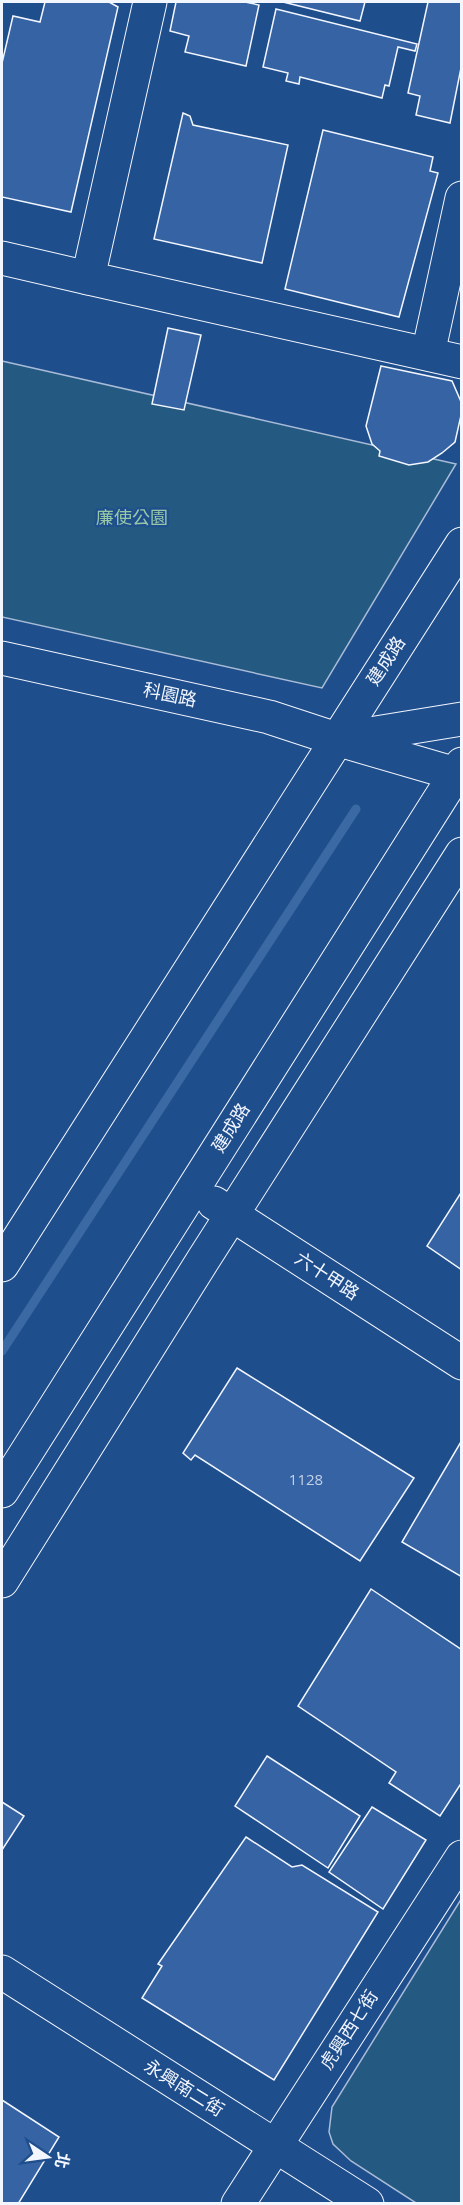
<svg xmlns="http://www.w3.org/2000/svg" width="463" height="2205" viewBox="0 0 463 2205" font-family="'Open Sans','Noto Sans TC',sans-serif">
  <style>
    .green { fill: #245a82; stroke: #a8bbd7; stroke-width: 1.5 }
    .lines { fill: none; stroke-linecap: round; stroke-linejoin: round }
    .stream { stroke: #3b69a3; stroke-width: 9 }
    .building { fill: #3563a3; stroke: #f2f6ff; stroke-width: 1.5 }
    .minor-casing { stroke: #f2f6ff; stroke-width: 35 }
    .minor { stroke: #1f4e8c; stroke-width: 33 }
    .labels { text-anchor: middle; stroke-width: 4.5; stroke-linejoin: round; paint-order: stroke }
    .number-label { font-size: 15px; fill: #c3d1e8 }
    .park-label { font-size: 18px; fill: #97c8a6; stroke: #1f4e8c }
    .street-label { font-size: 18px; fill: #f2f6ff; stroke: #1f4e8c }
  </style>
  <rect width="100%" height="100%" fill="#1f4e8c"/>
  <g class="green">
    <path d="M 2,361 L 456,464 L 322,688 L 2,617 Z"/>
    <path d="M 460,1901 L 462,1903 L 461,2203 L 416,2203 L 351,2161 L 333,2144 L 329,2132 L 332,2107 Z"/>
  </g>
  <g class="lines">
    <path class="stream" d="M 2,1351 L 356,809"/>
  </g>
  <g class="building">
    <path d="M 45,2 L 109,2 L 118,7 L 71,212 L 2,197 L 2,63 L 13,16 L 40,22 Z"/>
    <path d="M 176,2 L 245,2 L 259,5 L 246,66 L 185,52 L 189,36 L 170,31 Z"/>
    <path d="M 283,2 L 365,2 L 360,21 Z"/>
    <path d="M 428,2 L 462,2 L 462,63 L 450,123 L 416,115 L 420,96 L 408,93 Z"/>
    <path d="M 276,9 L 417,44 L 415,51 L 398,47 L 389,86 L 385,85 L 382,98 L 300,77 L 299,84 L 286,81 L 288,73 L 263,67 Z"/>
    <path d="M 183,113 L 190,116 L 193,125 L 288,145 L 262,263 L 154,239 Z"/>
    <path d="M 323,130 L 433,157 L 430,171 L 438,173 L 399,317 L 285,289 Z"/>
    <path d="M 168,328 L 201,335 L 184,410 L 152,404 Z"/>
    <path d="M 381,366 L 452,381 L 462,404 L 462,411 L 455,442 L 442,453 L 428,462 L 409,465 L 379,456 L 380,451 L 372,444 L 366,426 Z"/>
    <path d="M 462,1191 L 462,1270 L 427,1246 Z"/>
    <path d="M 237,1368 L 414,1478 L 360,1561 L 195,1455 L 191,1460 L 183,1453 Z"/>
    <path d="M 462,1440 L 462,1577 L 402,1542 Z"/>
    <path d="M 371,1589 L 462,1650 L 462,1782 L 440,1816 L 389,1783 L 396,1772 L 298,1706 Z"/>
    <path d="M 267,1756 L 360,1816 L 328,1868 L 235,1806 Z"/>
    <path d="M 2,1802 L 24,1816 L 2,1850 Z"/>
    <path d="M 372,1807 L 426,1840 L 383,1909 L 329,1872 Z"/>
    <path d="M 246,1837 L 292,1867 L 302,1865 L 378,1912 L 274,2080 L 142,1998 L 162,1966 L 158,1964 Z"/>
    <path d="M 2,2100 L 59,2137 L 18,2204 L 2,2204 Z"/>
  </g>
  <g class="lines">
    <defs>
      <g id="minor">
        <path d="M 150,2 L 88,278 L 462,362"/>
        <path d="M 2,258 L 88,278"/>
        <path d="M 428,354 L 462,198"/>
        <path d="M 2,658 L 269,717 L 336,739 L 456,774 L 462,778"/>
        <path d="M 345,738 L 462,719"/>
        <path d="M 214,1203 L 462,1363"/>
        <path d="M 2,1265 L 462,544"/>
        <path d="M 2,1491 L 462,764"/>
        <path d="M 2,1581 L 203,1260 L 462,854"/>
        <path d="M 2,1972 L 367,2204"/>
        <path d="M 238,2204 L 462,1857"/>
      </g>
    </defs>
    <use href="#minor" class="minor-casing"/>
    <use href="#minor" class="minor"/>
  </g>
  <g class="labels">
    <g class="number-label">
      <text x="306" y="1485">1128</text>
    </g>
    <g class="park-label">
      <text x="132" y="524">廉使公園</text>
    </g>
    <g class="street-label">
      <text transform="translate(386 661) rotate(-57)" y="6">建成路</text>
      <text transform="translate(170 695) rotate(12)" y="6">科園路</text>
      <text transform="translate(231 1128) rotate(-58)" y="6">建成路</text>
      <text transform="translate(327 1276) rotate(33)" y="6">六十甲路</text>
      <text transform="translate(349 2030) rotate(-57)" y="6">虎興西七街</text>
      <text transform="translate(184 2088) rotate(32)" y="6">永興南二街</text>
    </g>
  </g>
  <rect width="463" height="2205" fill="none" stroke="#f2f6ff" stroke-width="6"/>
  <g transform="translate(48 2157) rotate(103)" stroke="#1f4e8c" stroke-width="4.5" paint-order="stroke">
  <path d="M0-4.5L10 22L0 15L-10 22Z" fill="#f2f6ff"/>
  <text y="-9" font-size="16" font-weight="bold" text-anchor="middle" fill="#f2f6ff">北</text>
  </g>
</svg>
